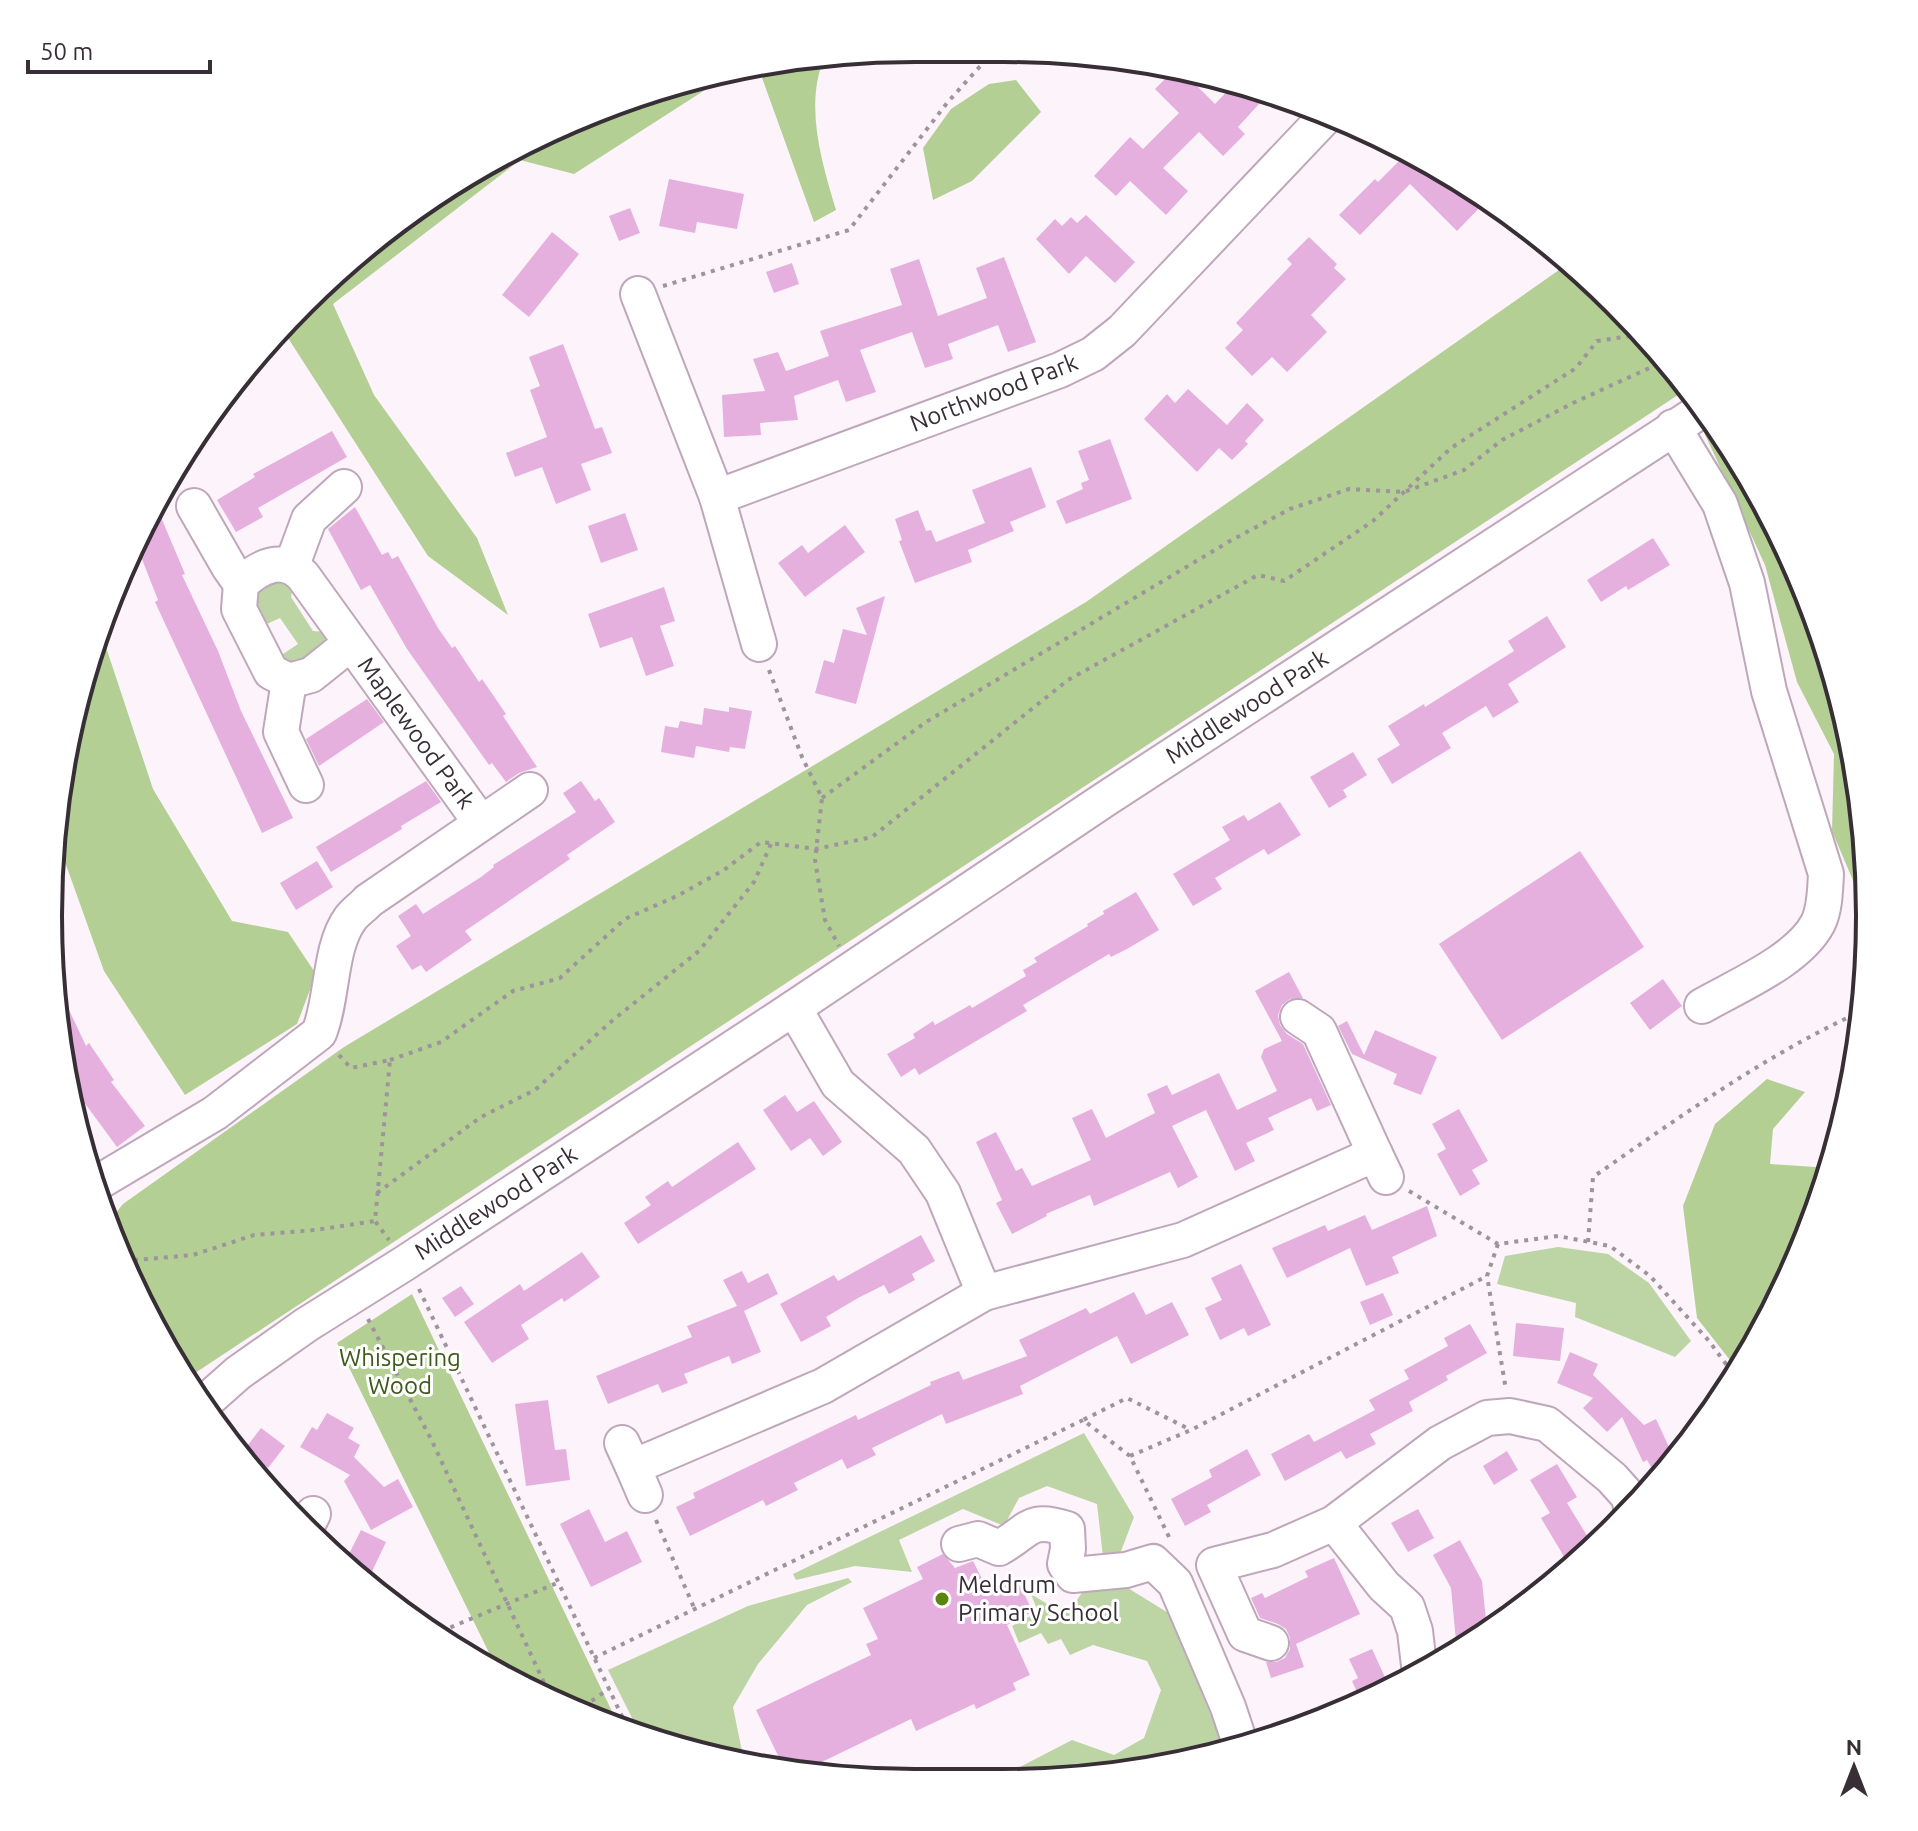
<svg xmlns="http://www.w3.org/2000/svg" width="1918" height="1831" viewBox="0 0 1918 1831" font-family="Ubuntu,sans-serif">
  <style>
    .green { fill: #bdd5a4 }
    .forest { fill: #b3cf93 }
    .building { fill: #e6b0de }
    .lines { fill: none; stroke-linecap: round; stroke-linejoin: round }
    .minor-casing { stroke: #bfa7bb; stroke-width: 38 }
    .path { stroke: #9d949c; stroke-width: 4; stroke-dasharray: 4 6; stroke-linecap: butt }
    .minor { stroke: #fff; stroke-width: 34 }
    .poi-dot { fill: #5a840c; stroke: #fff; stroke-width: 3 }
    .labels { text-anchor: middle; stroke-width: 6; stroke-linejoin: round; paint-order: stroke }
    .street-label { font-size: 24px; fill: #372e36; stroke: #fff }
    .park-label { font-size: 24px; fill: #405a1c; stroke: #fff }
    .poi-label { font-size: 24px; fill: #372e36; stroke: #fff; text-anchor: start }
    .rim { fill: none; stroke: #372e36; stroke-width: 4 }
  </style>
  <rect width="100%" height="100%" fill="#fdf3fb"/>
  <g class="green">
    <path d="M 279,578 L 294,583 L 291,597 L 313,631 L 327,632 L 322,651 L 292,669 L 277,658 L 298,644 L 280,618 L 258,628 L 248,599 L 258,585 Z"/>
    <path d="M 1558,1247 L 1608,1254 L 1649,1283 L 1691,1341 L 1675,1357 L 1575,1317 L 1576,1303 L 1497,1284 L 1505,1256 Z"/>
    <path d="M 1084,1433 L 1134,1517 L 1120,1554 L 1103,1557 L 1097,1504 L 1047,1486 L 1019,1498 L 1004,1526 L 963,1509 L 899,1540 L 912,1572 L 855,1566 L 796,1580 L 793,1574 Z"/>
    <path d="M 848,1578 L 852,1582 L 807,1605 L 758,1664 L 733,1707 L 744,1761 L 750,1767 L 640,1734 L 608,1670 L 748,1606 Z"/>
    <path d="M 1123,1585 L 1170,1614 L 1225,1750 L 1115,1776 L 995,1780 L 1072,1740 L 1114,1755 L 1144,1738 L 1161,1690 L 1147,1661 L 1093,1645 L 1070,1655 L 1061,1639 L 1048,1644 L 1041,1633 L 1019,1643 L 1012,1626 L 1038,1612 L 1031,1594 L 1052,1607 L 1073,1606 L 1085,1588 Z"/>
  </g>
  <g class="forest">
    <path d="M 823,61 C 805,108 822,163 836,210 L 814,222 L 757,64 Z"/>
    <path d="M 744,65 L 574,174 L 520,160 L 333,304 L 374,395 L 477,538 L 508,615 L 428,556 L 281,327 L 388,227 L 583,114 Z"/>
    <path d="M 1016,80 L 1041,112 L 972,181 L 933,200 L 923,148 L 951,109 L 989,84 Z"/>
    <path d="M 1569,263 L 1655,344 L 1687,389 L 186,1379 L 164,1350 L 107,1224 L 123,1204 L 344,1047 L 1086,602 Z"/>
    <path d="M 1711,422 L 1754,482 L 1824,637 L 1863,803 L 1866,911 L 1832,831 L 1834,754 L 1797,682 L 1765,565 L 1702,428 Z"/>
    <path d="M 99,626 L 153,789 L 232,921 L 288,932 L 316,974 L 297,1024 L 185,1095 L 104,971 L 55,834 L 55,803 L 94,637 Z"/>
    <path d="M 1767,1079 L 1805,1092 L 1773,1129 L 1770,1164 L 1830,1168 L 1780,1300 L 1737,1369 L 1697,1318 L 1683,1206 L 1715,1124 Z"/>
    <path d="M 412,1294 L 620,1728 L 583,1717 L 498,1671 L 337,1343 Z"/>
  </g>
  <g class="building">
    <path d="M 1175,69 L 1181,70 L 1215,104 L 1237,81 L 1269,93 L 1238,127 L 1245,134 L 1223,156 L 1199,132 L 1163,168 L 1188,191 L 1166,215 L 1130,181 L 1116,196 L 1094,176 L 1130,137 L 1143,149 L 1179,113 L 1155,89 Z"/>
    <path d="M 1409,151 L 1487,200 L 1457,231 L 1410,184 L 1360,235 L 1339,215 L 1375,179 L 1378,182 Z"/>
    <path d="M 669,179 L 744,194 L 737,229 L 697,222 L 695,233 L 659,226 Z"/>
    <path d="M 630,208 L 640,233 L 619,241 L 609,216 Z"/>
    <path d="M 1086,215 L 1135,262 L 1115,283 L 1086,256 L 1069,274 L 1036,239 L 1055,219 L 1062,226 L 1071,217 L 1077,223 Z"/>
    <path d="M 552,232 L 579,254 L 529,317 L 502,295 Z"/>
    <path d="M 1309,237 L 1337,264 L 1334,268 L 1346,279 L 1311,315 L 1327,332 L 1287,372 L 1272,357 L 1252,376 L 1225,348 L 1243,330 L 1236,323 L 1292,264 L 1287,259 Z"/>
    <path d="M 1004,257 L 1036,342 L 1008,352 L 998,325 L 948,344 L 953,359 L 925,368 L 912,332 L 860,350 L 876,392 L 846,402 L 838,380 L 794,396 L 798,420 L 760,423 L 761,435 L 724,437 L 722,395 L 765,391 L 753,359 L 778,352 L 786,371 L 829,356 L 820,331 L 902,305 L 890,269 L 919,259 L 938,316 L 987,298 L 976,268 Z"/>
    <path d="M 792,263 L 799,284 L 774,293 L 766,272 Z"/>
    <path d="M 563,344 L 595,429 L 602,427 L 612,453 L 581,464 L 591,490 L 556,504 L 542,467 L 515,477 L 506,453 L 547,437 L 530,390 L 540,386 L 529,357 Z"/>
    <path d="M 1188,389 L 1227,425 L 1247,403 L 1264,420 L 1245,441 L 1248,444 L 1232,460 L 1219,448 L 1197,472 L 1144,419 L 1167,394 L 1175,403 Z"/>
    <path d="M 332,431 L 347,457 L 258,508 L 263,517 L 236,532 L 217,500 L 255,477 L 253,474 Z"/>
    <path d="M 1110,439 L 1132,499 L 1066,524 L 1056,501 L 1083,489 L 1081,483 L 1089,480 L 1078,451 Z"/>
    <path d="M 1031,467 L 1046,507 L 1010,522 L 1014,531 L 968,550 L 972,562 L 915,583 L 899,541 L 902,540 L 895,519 L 918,510 L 926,531 L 931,530 L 936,542 L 985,523 L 972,490 Z"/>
    <path d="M 155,503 L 185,574 L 182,575 L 218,651 L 241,711 L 293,818 L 262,833 L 155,602 L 158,600 L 136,544 Z"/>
    <path d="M 355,507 L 382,555 L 388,552 L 392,559 L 398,556 L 438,628 L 452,648 L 455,646 L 479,682 L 482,679 L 506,714 L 503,716 L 537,767 L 519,773 L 506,782 L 492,763 L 489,765 L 407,649 L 370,585 L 361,590 L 328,529 Z"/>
    <path d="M 625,513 L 638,550 L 601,563 L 588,526 Z"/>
    <path d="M 845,525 L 865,552 L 805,597 L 778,563 L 802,545 L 808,553 Z"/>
    <path d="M 1653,538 L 1670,565 L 1628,590 L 1626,586 L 1601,602 L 1587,580 Z"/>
    <path d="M 664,587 L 675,621 L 660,626 L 674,666 L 646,676 L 632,637 L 600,648 L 588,614 Z"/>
    <path d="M 885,596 L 856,704 L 815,693 L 824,660 L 834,663 L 843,629 L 867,635 L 856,608 Z"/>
    <path d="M 1547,616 L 1566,647 L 1508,684 L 1519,702 L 1493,718 L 1486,706 L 1442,733 L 1451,748 L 1392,784 L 1377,759 L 1400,745 L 1388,726 L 1424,704 L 1425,707 L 1514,651 L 1508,641 Z"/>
    <path d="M 367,699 L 384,722 L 319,766 L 306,739 Z"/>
    <path d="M 729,707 L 752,711 L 745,749 L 730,747 L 729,752 L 696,746 L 694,758 L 661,752 L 665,726 L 678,728 L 680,721 L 702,725 L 704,708 L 729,712 Z"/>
    <path d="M 1353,752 L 1367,775 L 1343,790 L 1347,797 L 1329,808 L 1310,777 Z"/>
    <path d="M 426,781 L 441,802 L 401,826 L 402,829 L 331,872 L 316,847 Z"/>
    <path d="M 581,781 L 595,801 L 599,798 L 615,822 L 567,855 L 570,859 L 465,931 L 472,940 L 426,972 L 421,965 L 412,970 L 396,946 L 411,936 L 398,916 L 416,904 L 423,914 L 481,877 L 494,867 L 493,865 L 576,812 L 563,793 Z"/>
    <path d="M 1280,802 L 1301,835 L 1268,855 L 1264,849 L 1215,878 L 1222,889 L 1193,906 L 1173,874 L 1230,840 L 1222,827 L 1244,815 L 1248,821 Z"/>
    <path d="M 1580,851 L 1644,947 L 1502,1040 L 1439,944 Z"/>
    <path d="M 317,861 L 333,887 L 296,910 L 280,883 Z"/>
    <path d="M 1136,892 L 1159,930 L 1127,949 L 1111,957 L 1109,954 L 1023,1005 L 1027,1011 L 919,1075 L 915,1068 L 901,1077 L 887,1054 L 915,1038 L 913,1034 L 933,1021 L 935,1025 L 970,1005 L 972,1008 L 1026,976 L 1023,970 L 1037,962 L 1034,958 L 1088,926 L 1087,924 L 1104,914 L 1103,911 Z"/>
    <path d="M 1289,972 L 1303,998 L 1290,999 L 1282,1005 L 1278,1015 L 1280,1025 L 1287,1034 L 1303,1044 L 1331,1105 L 1317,1111 L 1311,1098 L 1268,1118 L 1274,1130 L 1246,1143 L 1255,1161 L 1235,1171 L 1206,1110 L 1172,1126 L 1198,1177 L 1178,1188 L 1170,1172 L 1094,1206 L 1090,1195 L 1046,1214 L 1047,1216 L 1012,1234 L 996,1203 L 1002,1200 L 976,1142 L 996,1132 L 1016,1171 L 1022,1168 L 1032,1186 L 1091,1160 L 1072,1118 L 1092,1109 L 1106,1138 L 1155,1113 L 1147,1094 L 1167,1085 L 1172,1095 L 1219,1073 L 1237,1110 L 1277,1091 L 1261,1057 L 1264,1049 L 1282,1041 L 1255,991 Z"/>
    <path d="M 1663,979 L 1682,1006 L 1650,1030 L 1630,1003 Z"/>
    <path d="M 55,980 L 86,1046 L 89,1043 L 114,1080 L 111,1082 L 145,1126 L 117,1147 L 67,1079 L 55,1028 Z"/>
    <path d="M 1347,1021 L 1364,1055 L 1375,1030 L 1437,1057 L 1421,1095 L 1393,1084 L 1397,1074 L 1352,1054 L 1338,1026 Z"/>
    <path d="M 785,1095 L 797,1112 L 814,1101 L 842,1142 L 823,1156 L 810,1138 L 791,1151 L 763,1110 Z"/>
    <path d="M 1459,1109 L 1488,1161 L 1472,1170 L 1480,1184 L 1460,1196 L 1437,1154 L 1446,1149 L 1432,1124 Z"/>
    <path d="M 738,1142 L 756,1169 L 638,1244 L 624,1223 L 651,1205 L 645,1197 L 668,1181 L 672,1187 Z"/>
    <path d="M 1427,1206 L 1437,1236 L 1392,1257 L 1399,1273 L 1366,1286 L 1350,1248 L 1287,1278 L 1272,1248 L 1325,1225 L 1328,1231 L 1365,1215 L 1372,1230 Z"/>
    <path d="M 921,1235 L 935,1261 L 912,1274 L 915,1280 L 889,1294 L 884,1285 L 858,1298 L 826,1317 L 831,1326 L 801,1342 L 780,1304 L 834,1275 L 838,1281 Z"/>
    <path d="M 582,1252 L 600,1277 L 564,1302 L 562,1298 L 521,1325 L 529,1339 L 492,1363 L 464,1322 L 520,1284 L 524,1291 Z"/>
    <path d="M 1241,1264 L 1271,1325 L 1248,1336 L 1244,1328 L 1220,1340 L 1205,1308 L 1222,1300 L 1211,1278 Z"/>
    <path d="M 742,1271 L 748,1283 L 768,1273 L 778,1294 L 744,1311 L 761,1352 L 732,1364 L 729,1356 L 684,1374 L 688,1383 L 662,1393 L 658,1384 L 608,1404 L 596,1376 L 692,1337 L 687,1326 L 737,1306 L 723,1280 Z"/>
    <path d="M 461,1286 L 474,1304 L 455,1317 L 442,1298 Z"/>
    <path d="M 1134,1292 L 1146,1315 L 1172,1302 L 1189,1335 L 1131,1364 L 1117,1336 L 1020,1386 L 1023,1394 L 946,1424 L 942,1414 L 872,1448 L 876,1455 L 847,1469 L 842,1459 L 794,1483 L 798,1490 L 766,1506 L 763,1500 L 690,1536 L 676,1507 L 695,1498 L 693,1493 L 856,1415 L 858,1420 L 931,1385 L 930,1382 L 959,1371 L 963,1380 L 1027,1356 L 1019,1340 L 1086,1308 L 1090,1314 Z"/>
    <path d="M 1383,1293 L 1393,1315 L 1370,1325 L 1360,1302 Z"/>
    <path d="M 1516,1323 L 1564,1328 L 1560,1361 L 1513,1356 Z"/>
    <path d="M 1470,1324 L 1487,1353 L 1446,1376 L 1448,1380 L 1409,1402 L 1413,1411 L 1370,1434 L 1376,1444 L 1346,1459 L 1341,1451 L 1285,1481 L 1271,1454 L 1309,1434 L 1314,1442 L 1375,1410 L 1369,1400 L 1409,1379 L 1404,1370 L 1448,1346 L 1444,1338 Z"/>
    <path d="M 1570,1352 L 1598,1364 L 1593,1375 L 1644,1425 L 1656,1419 L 1675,1460 L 1658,1479 L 1647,1460 L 1643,1462 L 1622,1417 L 1607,1432 L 1583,1408 L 1593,1398 L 1557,1383 Z"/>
    <path d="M 548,1400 L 555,1450 L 566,1449 L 570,1480 L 526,1486 L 515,1404 Z"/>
    <path d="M 327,1413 L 354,1428 L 348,1438 L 360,1445 L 354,1457 L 384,1487 L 398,1479 L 413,1507 L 371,1530 L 344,1481 L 350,1475 L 300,1447 L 312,1427 L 317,1430 Z"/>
    <path d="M 261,1428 L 285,1446 L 268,1468 L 244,1450 Z"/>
    <path d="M 1247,1449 L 1261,1475 L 1207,1505 L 1211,1512 L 1185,1526 L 1171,1499 L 1212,1477 L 1209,1470 Z"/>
    <path d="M 1507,1451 L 1518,1470 L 1494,1485 L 1483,1466 Z"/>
    <path d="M 1557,1464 L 1577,1497 L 1567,1503 L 1594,1547 L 1572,1570 L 1541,1518 L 1550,1513 L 1530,1480 Z"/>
    <path d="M 589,1509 L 605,1542 L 627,1531 L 642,1562 L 591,1587 L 560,1524 Z"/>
    <path d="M 1418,1509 L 1434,1538 L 1408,1552 L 1391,1523 Z"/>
    <path d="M 361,1530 L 386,1542 L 368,1580 L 346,1560 Z"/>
    <path d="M 1460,1540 L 1482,1581 L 1487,1630 L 1457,1652 L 1451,1588 L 1433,1555 Z"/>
    <path d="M 943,1554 L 955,1568 L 973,1561 L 984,1583 L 996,1577 L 1001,1586 L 1017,1579 L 1033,1612 L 1007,1625 L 1030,1675 L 1013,1683 L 1016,1690 L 976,1709 L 974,1704 L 916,1731 L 911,1719 L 801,1772 L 785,1770 L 756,1710 L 871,1655 L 866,1644 L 878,1639 L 863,1608 L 923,1579 L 917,1567 Z"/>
    <path d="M 1334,1558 L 1360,1614 L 1296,1644 L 1304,1667 L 1271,1678 L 1266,1662 L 1276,1662 L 1285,1658 L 1290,1649 L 1290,1638 L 1286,1629 L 1278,1624 L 1260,1618 L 1251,1598 L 1262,1593 L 1265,1598 L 1308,1577 L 1305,1571 Z"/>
    <path d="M 1372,1649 L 1390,1688 L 1361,1701 L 1352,1681 L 1358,1678 L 1349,1659 Z"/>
  </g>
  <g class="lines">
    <defs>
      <g id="minor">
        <path d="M 638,294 L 717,497 L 759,644"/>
        <path d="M 1673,427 L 1720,504 L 1747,583 L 1769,691 L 1826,874 C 1825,890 1825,909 1818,923 C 1799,960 1737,986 1702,1006"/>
        <path d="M 717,497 L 1060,370 L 1093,354 L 1122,331 L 1327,115"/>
        <path d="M 194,506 L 229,567 L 241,584"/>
        <path d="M 292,565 L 309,519 L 344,487"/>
        <path d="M 351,643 L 311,675 L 289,681 L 271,672 L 239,609 L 241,584 C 260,566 283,555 303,576 L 481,823"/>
        <path d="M 289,681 L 281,732 L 306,785"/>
        <path d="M 794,1008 L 838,1084 L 914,1150 L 943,1193 L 984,1293"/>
        <path d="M 1298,1017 L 1319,1031 L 1375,1154"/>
        <path d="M 93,1190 L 99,1182 L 215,1113 L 319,1033 C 333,999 329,948 350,919 C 355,912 363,907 368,901 L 530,790"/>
        <path d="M 203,1404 L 238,1373 L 306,1325 L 405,1263 L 794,1008 L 1104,800 L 1702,410"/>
        <path d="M 622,1443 L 633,1467 L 823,1386 L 984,1293 L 1183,1240 L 1375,1154 L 1386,1177"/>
        <path d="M 633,1467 L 645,1495"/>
        <path d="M 307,1526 L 313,1514"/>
        <path d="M 959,1544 L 978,1539 L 999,1548 C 1030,1531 1028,1516 1067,1529 L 1068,1549 L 1065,1564 L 1073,1575 L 1126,1570 L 1153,1562 L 1175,1583 L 1228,1707 L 1241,1746"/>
        <path d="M 1271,1643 L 1245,1634 L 1214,1565 L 1273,1550 L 1334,1523"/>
        <path d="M 1420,1674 L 1415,1631 L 1407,1607 L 1384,1586 L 1334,1523 L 1440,1443 L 1487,1418 L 1510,1416 L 1547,1424 L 1612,1478 L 1629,1497 L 1631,1507"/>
      </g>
    </defs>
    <use href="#minor" class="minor-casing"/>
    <g class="path">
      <path d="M 663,286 L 849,230 L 947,103 L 992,53"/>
      <path d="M 769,670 L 802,757 L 822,798 L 815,860 L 825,920 L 839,946"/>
      <path d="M 822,798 L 926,722 L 1230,541 L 1290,509 L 1349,489 L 1404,492 L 1464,470 L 1502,440 L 1573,403 L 1667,360"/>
      <path d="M 1864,835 L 1864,840"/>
      <path d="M 339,1055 L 351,1068 L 390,1060 L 375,1221 L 389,1240"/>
      <path d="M 390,1060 L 441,1042 L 513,991 L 560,978 L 625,919 L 677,896 L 724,870 L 761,842 L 816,849 L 872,837 L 1068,680 L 1258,575 L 1284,581 L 1373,521 L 1451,448 L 1576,368 L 1597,341 L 1644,334"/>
      <path d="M 1409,1191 L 1498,1244 L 1558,1236 L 1610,1246 L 1650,1276 L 1709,1341 L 1734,1375"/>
      <path d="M 377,1193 L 481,1117 L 535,1090 L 613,1020 L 699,951 L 754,882 L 771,844"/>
      <path d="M 1588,1242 L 1593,1177 C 1680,1117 1765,1055 1862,1011"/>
      <path d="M 1498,1244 L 1487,1276 L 1506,1390"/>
      <path d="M 124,1261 L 193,1255 L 254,1235 L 315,1230 L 375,1221"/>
      <path d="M 419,1289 L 629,1731"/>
      <path d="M 368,1319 L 432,1441 L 552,1700"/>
      <path d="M 1130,1456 L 1083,1420 L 1127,1398 L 1191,1430"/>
      <path d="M 656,1520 L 695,1610"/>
      <path d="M 1169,1537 L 1130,1456 L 1191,1430 L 1487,1276"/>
      <path d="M 432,1635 L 557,1583"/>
      <path d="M 594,1658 L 1083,1420"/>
      <path d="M 575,1712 L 609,1689"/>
    </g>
    <use href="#minor" class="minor"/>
  </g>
  <circle class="poi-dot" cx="942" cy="1599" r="8"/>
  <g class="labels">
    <g class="street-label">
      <text transform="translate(994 393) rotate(-21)" y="8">Northwood Park</text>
      <text transform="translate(1247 707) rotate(-33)" y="8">Middlewood Park</text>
      <text transform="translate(416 733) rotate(54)" y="8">Maplewood Park</text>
      <text transform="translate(496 1203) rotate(-33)" y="8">Middlewood Park</text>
    </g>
    <g class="park-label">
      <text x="400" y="1366">Whispering<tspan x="400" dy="28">Wood</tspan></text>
    </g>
    <g class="poi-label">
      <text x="958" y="1593">Meldrum<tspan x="958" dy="28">Primary School</tspan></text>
    </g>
  </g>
  <path d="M0 0H1918V1831H0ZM915 62H1003A853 853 0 0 1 1856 915V916A853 853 0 0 1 1003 1769H915A853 853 0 0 1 62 916V915A853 853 0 0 1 915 62Z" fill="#fff" fill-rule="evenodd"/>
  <path class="rim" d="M915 62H1003A853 853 0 0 1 1856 915V916A853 853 0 0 1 1003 1769H915A853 853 0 0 1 62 916V915A853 853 0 0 1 915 62Z"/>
  <g transform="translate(1854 1767)" stroke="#ffffff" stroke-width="6" paint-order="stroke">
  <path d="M0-6L14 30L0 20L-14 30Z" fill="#372e36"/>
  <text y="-12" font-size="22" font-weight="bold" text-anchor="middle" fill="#372e36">N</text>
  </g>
  <path d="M28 60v12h182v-12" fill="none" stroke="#372e36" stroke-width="4"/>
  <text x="40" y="60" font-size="24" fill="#372e36" stroke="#ffffff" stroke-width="6" paint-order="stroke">50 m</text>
</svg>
